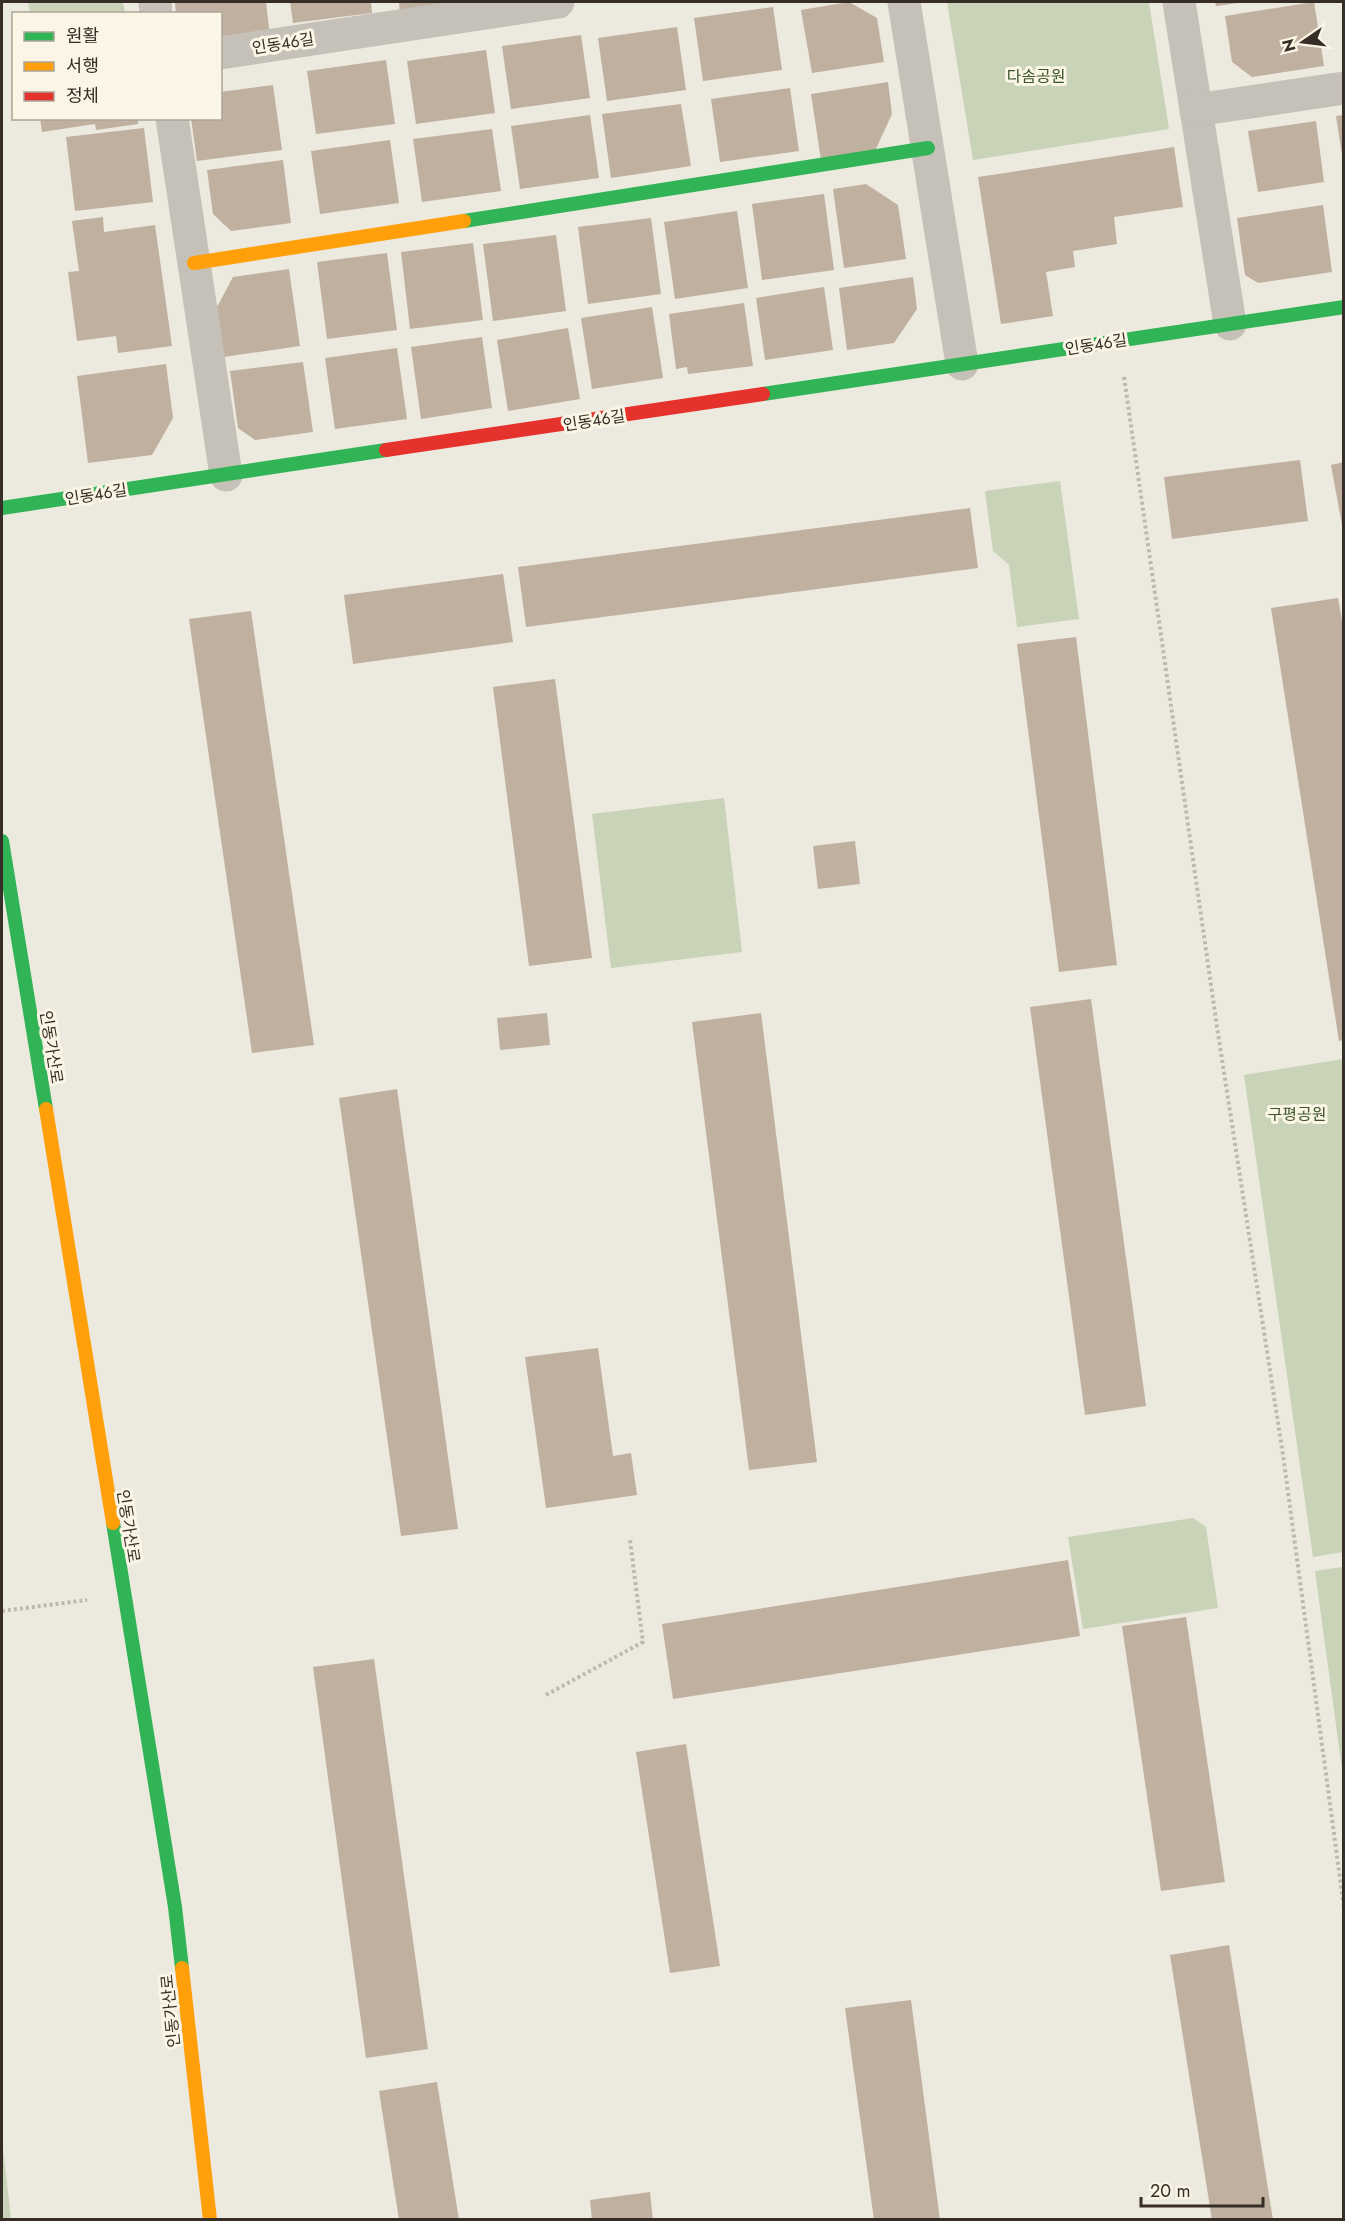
<svg xmlns="http://www.w3.org/2000/svg" width="1345" height="2221" viewBox="0 0 1345 2221" font-family="Jost,'Noto Sans KR',sans-serif">
  <style>
    .green { fill: #c8d3b8 }
    .building { fill: #c0b0a0 }
    .lines { fill: none; stroke-linecap: round; stroke-linejoin: round }
    .path { stroke: #beb9b0; stroke-width: 4; stroke-dasharray: 3 3; stroke-linecap: butt }
    .street { stroke: #c5c1b8; stroke-width: 33 }
    .fast { stroke: #30b455; stroke-width: 14 }
    .slow { stroke: #ff9f0a; stroke-width: 14 }
    .jam { stroke: #e5322d; stroke-width: 14 }
    .labels { text-anchor: middle; stroke-width: 6; stroke-linejoin: round; paint-order: stroke }
    .street-label { font-size: 16px; fill: #362e26; stroke: #faf5e5 }
    .park-label { font-size: 16px; fill: #3b5429; stroke: #faf5e5 }
  </style>
  <rect width="100%" height="100%" fill="#ece9df"/>
  <g class="green">
    <path d="M 28,2 L 123,2 L 125,13 L 30,13 Z"/>
    <path d="M 947,2 L 1149,2 L 1169,129 L 973,160 Z"/>
    <path d="M 1060,481 L 1079,619 L 1017,627 L 1009,565 L 993,551 L 985,491 Z"/>
    <path d="M 724,798 L 742,952 L 611,968 L 592,814 Z"/>
    <path d="M 1343,1059 L 1343,1552 L 1313,1557 L 1244,1075 Z"/>
    <path d="M 1193,1518 L 1206,1527 L 1218,1608 L 1083,1629 L 1068,1537 Z"/>
    <path d="M 1343,1567 L 1344,1567 L 1343,1776 L 1315,1571 Z"/>
    <path d="M 2,2138 L 11,2219 L 2,2219 Z"/>
  </g>
  <g class="building">
    <path d="M 175,2 L 266,2 L 270,36 L 220,42 L 220,14 L 176,14 Z"/>
    <path d="M 290,2 L 371,2 L 372,13 L 293,23 Z"/>
    <path d="M 399,2 L 481,2 L 400,14 Z"/>
    <path d="M 849,2 L 877,18 L 884,62 L 812,73 L 801,10 Z"/>
    <path d="M 1215,2 L 1238,2 L 1238,3 L 1216,6 Z"/>
    <path d="M 1314,2 L 1324,66 L 1252,77 L 1232,62 L 1225,16 Z"/>
    <path d="M 773,7 L 782,70 L 703,81 L 694,18 Z"/>
    <path d="M 677,27 L 686,90 L 607,101 L 598,38 Z"/>
    <path d="M 581,35 L 590,98 L 511,109 L 502,46 Z"/>
    <path d="M 486,50 L 495,113 L 416,124 L 407,61 Z"/>
    <path d="M 386,60 L 395,124 L 316,134 L 307,71 Z"/>
    <path d="M 888,82 L 892,114 L 875,151 L 821,160 L 811,94 Z"/>
    <path d="M 273,85 L 282,150 L 197,161 L 191,118 L 220,118 L 220,92 Z"/>
    <path d="M 790,88 L 799,151 L 720,162 L 711,99 Z"/>
    <path d="M 681,104 L 691,166 L 611,178 L 602,114 Z"/>
    <path d="M 590,115 L 599,178 L 520,189 L 511,126 Z"/>
    <path d="M 1344,115 L 1344,155 L 1342,155 L 1336,116 Z"/>
    <path d="M 40,118 L 138,118 L 138,124 L 96,130 L 95,124 L 42,132 Z"/>
    <path d="M 1316,121 L 1324,182 L 1258,192 L 1248,131 Z"/>
    <path d="M 144,128 L 153,202 L 75,211 L 66,137 Z"/>
    <path d="M 492,129 L 501,191 L 422,202 L 413,139 Z"/>
    <path d="M 390,140 L 399,203 L 320,214 L 311,151 Z"/>
    <path d="M 1174,147 L 1183,207 L 1114,217 L 1117,244 L 1073,251 L 1075,267 L 1046,272 L 1053,316 L 1001,324 L 978,177 Z"/>
    <path d="M 283,160 L 291,223 L 231,231 L 213,214 L 207,170 Z"/>
    <path d="M 866,184 L 898,205 L 906,259 L 844,268 L 833,189 Z"/>
    <path d="M 824,194 L 834,270 L 762,280 L 752,204 Z"/>
    <path d="M 1323,205 L 1332,272 L 1258,283 L 1245,275 L 1237,218 Z"/>
    <path d="M 737,211 L 748,288 L 675,299 L 664,222 Z"/>
    <path d="M 103,217 L 104,232 L 155,225 L 172,346 L 118,353 L 116,336 L 77,341 L 68,272 L 79,271 L 72,221 Z"/>
    <path d="M 651,218 L 661,294 L 588,304 L 578,227 Z"/>
    <path d="M 556,235 L 566,311 L 493,321 L 483,244 Z"/>
    <path d="M 473,243 L 483,320 L 410,329 L 401,252 Z"/>
    <path d="M 387,253 L 397,330 L 327,339 L 317,262 Z"/>
    <path d="M 289,269 L 300,346 L 224,357 L 217,307 L 233,277 Z"/>
    <path d="M 913,277 L 917,309 L 894,343 L 847,350 L 839,288 Z"/>
    <path d="M 824,287 L 833,350 L 765,360 L 756,298 Z"/>
    <path d="M 744,303 L 753,366 L 688,374 L 687,367 L 676,369 L 669,314 Z"/>
    <path d="M 652,307 L 663,378 L 592,389 L 581,318 Z"/>
    <path d="M 568,328 L 580,399 L 508,411 L 497,340 Z"/>
    <path d="M 482,337 L 492,408 L 421,419 L 411,347 Z"/>
    <path d="M 397,348 L 407,419 L 335,429 L 325,358 Z"/>
    <path d="M 303,362 L 313,432 L 255,440 L 238,428 L 230,371 Z"/>
    <path d="M 166,364 L 173,418 L 152,455 L 88,463 L 77,376 Z"/>
    <path d="M 1300,460 L 1308,521 L 1172,539 L 1164,477 Z"/>
    <path d="M 1344,462 L 1344,524 L 1342,525 L 1331,465 Z"/>
    <path d="M 970,508 L 978,568 L 526,627 L 518,567 Z"/>
    <path d="M 503,574 L 513,642 L 353,664 L 344,595 Z"/>
    <path d="M 1338,598 L 1344,632 L 1344,1040 L 1339,1041 L 1271,608 Z"/>
    <path d="M 251,611 L 314,1045 L 252,1053 L 189,619 Z"/>
    <path d="M 1076,637 L 1117,965 L 1059,972 L 1017,644 Z"/>
    <path d="M 555,679 L 592,958 L 529,966 L 493,687 Z"/>
    <path d="M 855,841 L 860,884 L 818,889 L 813,846 Z"/>
    <path d="M 1091,999 L 1146,1406 L 1085,1415 L 1030,1007 Z"/>
    <path d="M 547,1013 L 550,1045 L 500,1050 L 497,1018 Z"/>
    <path d="M 761,1013 L 817,1462 L 749,1470 L 692,1022 Z"/>
    <path d="M 397,1089 L 458,1529 L 401,1536 L 339,1098 Z"/>
    <path d="M 598,1348 L 613,1456 L 631,1453 L 637,1495 L 546,1508 L 525,1357 Z"/>
    <path d="M 1068,1560 L 1080,1636 L 673,1699 L 662,1624 Z"/>
    <path d="M 1186,1617 L 1225,1882 L 1161,1891 L 1122,1626 Z"/>
    <path d="M 374,1659 L 428,2049 L 366,2058 L 313,1667 Z"/>
    <path d="M 686,1744 L 720,1966 L 670,1973 L 636,1752 Z"/>
    <path d="M 1229,1945 L 1273,2220 L 1212,2220 L 1170,1955 Z"/>
    <path d="M 911,2000 L 940,2220 L 874,2220 L 845,2008 Z"/>
    <path d="M 437,2082 L 459,2220 L 399,2220 L 379,2091 Z"/>
    <path d="M 650,2192 L 653,2220 L 592,2220 L 590,2200 Z"/>
  </g>
  <g class="lines">
    <g class="path">
      <path d="M 1124,377 L 1217,1027 L 1283,1455 L 1344,1908"/>
      <path d="M 2,1611 L 87,1600"/>
      <path d="M 546,1695 L 643,1642 L 630,1540"/>
    </g>
    <g class="street">
      <path d="M 155,2 L 156,14"/>
      <path d="M 904,2 L 962,364"/>
      <path d="M 1179,2 L 1230,324"/>
      <path d="M 220,53 L 558,2"/>
      <path d="M 1196,110 L 1344,88"/>
      <path d="M 172,118 L 226,475"/>
    </g>
    <g class="fast">
      <path d="M 464,221 L 928,148"/>
      <path d="M 763,394 L 1344,307"/>
      <path d="M 2,508 L 386,450"/>
      <path d="M 2,841 L 46,1109"/>
      <path d="M 113,1523 L 175,1907 L 182,1968"/>
    </g>
    <g class="slow">
      <path d="M 194,263 L 464,221"/>
      <path d="M 46,1109 L 113,1523"/>
      <path d="M 182,1968 L 210,2220"/>
    </g>
    <path class="jam" d="M 386,450 L 763,394"/>
  </g>
  <g class="labels">
    <g class="street-label">
      <text transform="translate(283 43) rotate(-9)" y="6">인동46길</text>
      <text transform="translate(1096 344) rotate(-9)" y="6">인동46길</text>
      <text transform="translate(594 420) rotate(-9)" y="6">인동46길</text>
      <text transform="translate(96 494) rotate(-9)" y="6">인동46길</text>
      <text transform="translate(52 1047) rotate(81)" y="6">인동가산로</text>
      <text transform="translate(129 1526) rotate(81)" y="6">인동가산로</text>
      <text transform="translate(170 2011) rotate(-96)" y="6">인동가산로</text>
    </g>
    <g class="park-label">
      <text x="1036" y="82">다솜공원</text>
      <text x="1297" y="1120">구평공원</text>
    </g>
  </g>
  <rect width="1345" height="2221" fill="none" stroke="#362e26" stroke-width="6"/>
  <rect x="12" y="12" width="210" height="108" fill="#faf5e5" stroke="#aca599" stroke-width="1.5"/>
  <rect x="24" y="32" width="30" height="9" fill="#30b455" stroke="#aca599" stroke-width="1.5"/>
  <text x="66" y="42" font-size="18" fill="#362e26">원활</text>
  <rect x="24" y="62" width="30" height="9" fill="#ff9f0a" stroke="#aca599" stroke-width="1.5"/>
  <text x="66" y="72" font-size="18" fill="#362e26">서행</text>
  <rect x="24" y="92" width="30" height="9" fill="#e5322d" stroke="#aca599" stroke-width="1.5"/>
  <text x="66" y="102" font-size="18" fill="#362e26">정체</text>
  <g transform="translate(1303 42) rotate(256)" stroke="#faf5e5" stroke-width="4.5" paint-order="stroke">
  <path d="M0-4.5L10 22L0 15L-10 22Z" fill="#362e26"/>
  <text y="-9" font-size="16" font-weight="bold" text-anchor="middle" fill="#362e26">N</text>
  </g>
  <path d="M1141 2197v9h122v-9" fill="none" stroke="#362e26" stroke-width="3"/>
  <text x="1150" y="2197" font-size="18" fill="#362e26" stroke="#faf5e5" stroke-width="4.5" paint-order="stroke">20 m</text>
</svg>
